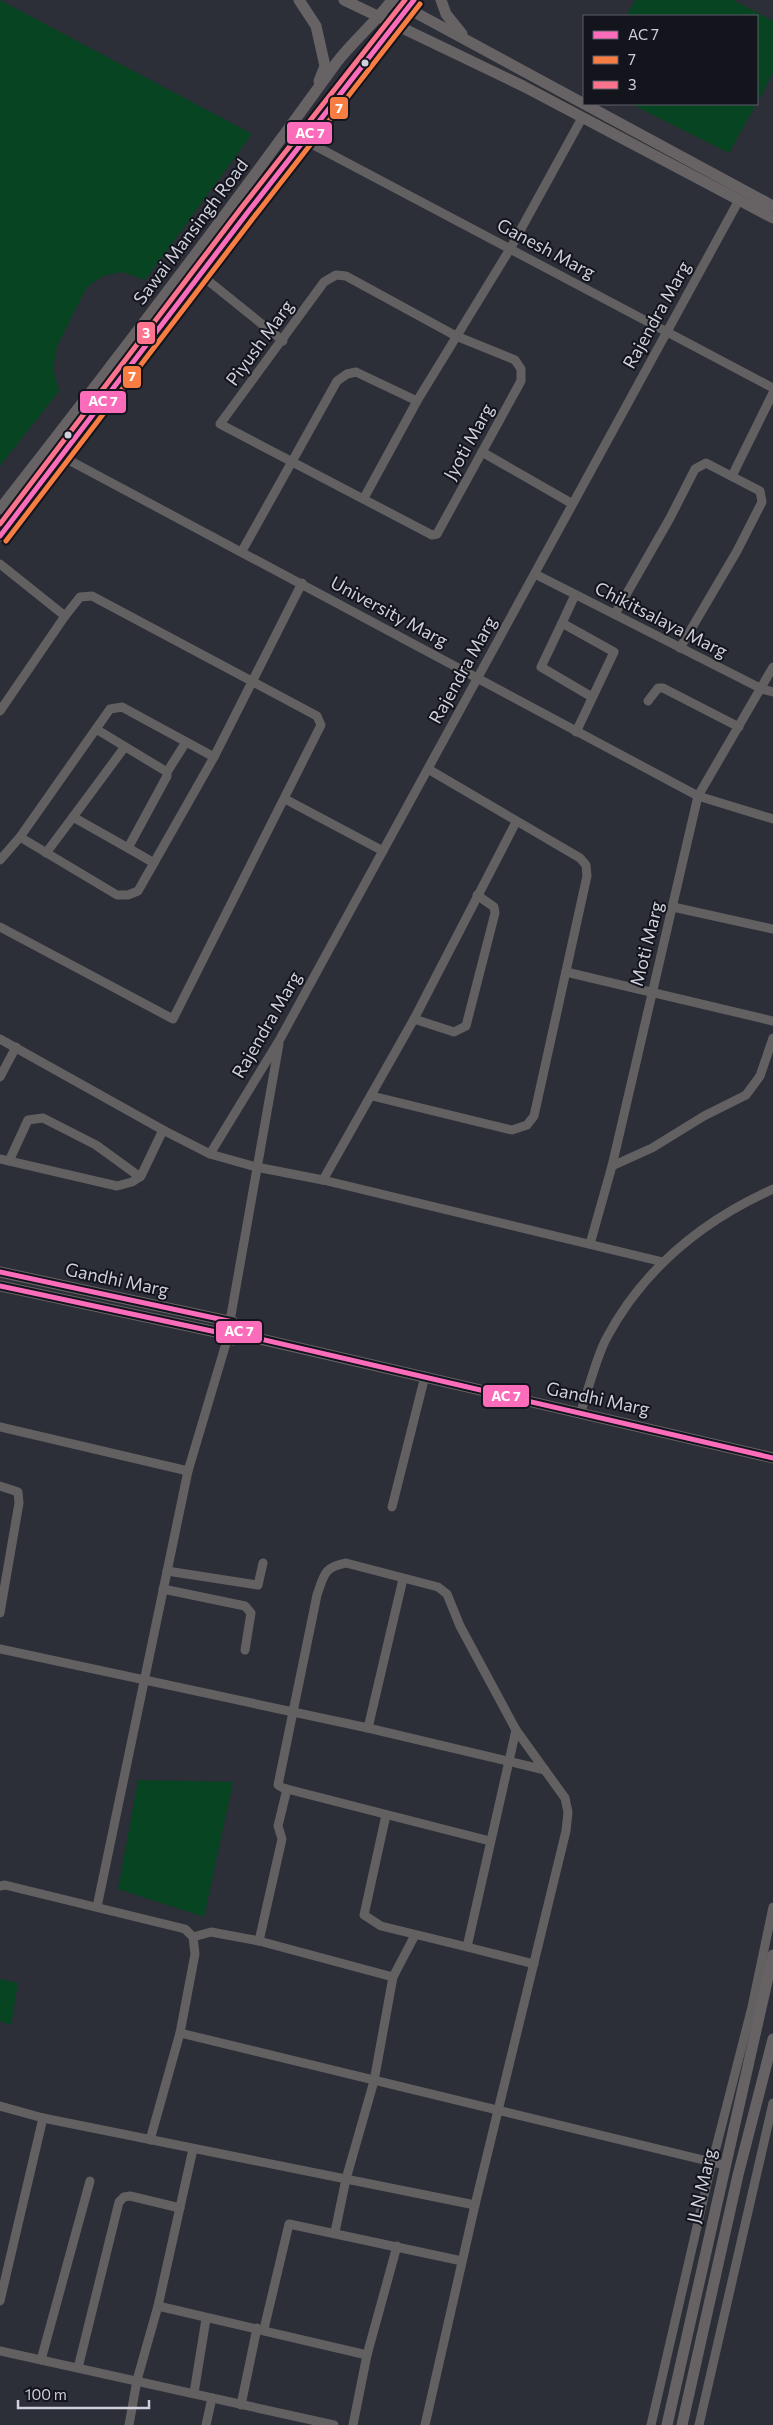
<svg xmlns="http://www.w3.org/2000/svg" width="773" height="2425" viewBox="0 0 773 2425" font-family="Commissioner,sans-serif">
  <style>
    .green { fill: #074422 }
    .lines { fill: none; stroke-linecap: round; stroke-linejoin: round }
    .minor { stroke: #636061; stroke-width: 9 }
    .major { stroke: #676365; stroke-width: 11 }
    .bus-1-casing { stroke: #13141c; stroke-width: 9 }
    .bus-2-casing { stroke: #13141c; stroke-width: 9 }
    .bus-3-casing { stroke: #13141c; stroke-width: 9 }
    .bus-1 { stroke: #fb6dba; stroke-width: 5 }
    .bus-2 { stroke: #f77d43; stroke-width: 5 }
    .bus-3 { stroke: #fc738d; stroke-width: 5 }
    .bus-dot { fill: #cfd0dc; stroke: #13141c; stroke-width: 2 }
    .labels { text-anchor: middle; stroke-width: 4; stroke-linejoin: round; paint-order: stroke }
    .street-label { font-size: 18px; fill: #cfd0dc; stroke: #13141c }
    .line-badge { stroke: #13141c; stroke-width: 2 }
    .badge-label { font-size: 14px; text-anchor: middle; font-weight: bold; fill: #fff }
  </style>
  <rect width="100%" height="100%" fill="#2c2e38"/>
  <g class="green">
    <path d="M 0,0 L 252,134 L 145,280 L 122,272 L 103,276 L 87,287 L 57,346 L 53,368 L 59,391 L 0,466 Z"/>
    <path d="M 635,0 L 733,0 L 773,21 L 773,73 L 757,103 L 757,16 L 626,16 Z"/>
    <path d="M 631,104 L 756,104 L 729,153 Z"/>
    <path d="M 138,1780 L 233,1782 L 204,1917 L 118,1889 Z"/>
    <path d="M 0,1979 L 18,1983 L 11,2025 L 0,2021 Z"/>
  </g>
  <g class="lines">
    <g class="minor">
      <path d="M 304,140 L 773,388"/>
      <path d="M 201,275 L 283,341"/>
      <path d="M 336,275 L 346,276 L 456,336 L 515,360 L 521,369 L 521,381 L 437,534 L 432,535 L 220,424 L 324,282 Z"/>
      <path d="M 48,449 L 698,796 L 773,819"/>
      <path d="M 482,452 L 571,503"/>
      <path d="M 732,476 L 773,393"/>
      <path d="M 364,498 L 417,401 L 510,249 L 582,118"/>
      <path d="M 242,551 L 337,381 L 347,374 L 356,372 L 417,401"/>
      <path d="M 0,564 L 65,616"/>
      <path d="M 535,574 L 762,689 L 773,692"/>
      <path d="M 615,614 L 670,518 L 695,469 L 706,463 L 760,491 L 762,502 L 737,551 L 680,648"/>
      <path d="M 562,623 L 575,595"/>
      <path d="M 648,701 L 658,688 L 663,688 L 739,727"/>
      <path d="M 0,711 L 65,616 L 80,597 L 92,596 L 317,716 L 321,725 L 173,1019 L 0,927"/>
      <path d="M 96,729 L 167,772 L 167,776 L 128,848 L 154,863"/>
      <path d="M 576,732 L 614,652 L 562,623 L 541,667 L 592,697"/>
      <path d="M 167,772 L 186,742"/>
      <path d="M 285,799 L 383,851"/>
      <path d="M 73,817 L 124,748"/>
      <path d="M 20,837 L 117,895 L 128,895 L 138,891 L 214,757 L 302,583"/>
      <path d="M 46,853 L 73,817 L 128,848"/>
      <path d="M 0,860 L 20,837 L 110,709 L 122,707 L 214,757"/>
      <path d="M 673,907 L 773,929"/>
      <path d="M 566,972 L 773,1021"/>
      <path d="M 414,1019 L 454,1032 L 466,1026 L 495,913 L 494,907 L 477,895"/>
      <path d="M 0,1039 L 163,1130 L 210,1154 L 256,1167 L 323,1180 L 663,1262"/>
      <path d="M 0,1077 L 16,1047"/>
      <path d="M 372,1096 L 512,1130 L 527,1125 L 534,1116 L 587,876 L 586,865 L 580,858 L 428,769"/>
      <path d="M 210,1154 L 280,1039 L 739,200"/>
      <path d="M 0,1159 L 117,1186 L 132,1182 L 141,1176 L 163,1130"/>
      <path d="M 9,1161 L 28,1120 L 43,1118 L 96,1145 L 140,1177"/>
      <path d="M 612,1166 L 652,1148 L 704,1116 L 746,1095 L 760,1076 L 773,1038"/>
      <path d="M 323,1180 L 414,1019 L 516,822"/>
      <path d="M 590,1244 L 612,1166 L 698,796 L 773,667"/>
      <path d="M 230,1321 L 279,1044"/>
      <path d="M 581,1411 C 589,1388 595,1361 606,1339 C 643,1269 702,1221 773,1189"/>
      <path d="M 0,1427 L 188,1471"/>
      <path d="M 0,1486 L 18,1492 L 19,1503 L 0,1613"/>
      <path d="M 392,1507 L 425,1376"/>
      <path d="M 167,1571 L 258,1585 L 263,1563"/>
      <path d="M 163,1589 L 245,1606 L 251,1613 L 245,1650"/>
      <path d="M 0,1649 L 368,1728 L 545,1770"/>
      <path d="M 368,1728 L 403,1579"/>
      <path d="M 386,1815 L 364,1915 L 381,1926 L 467,1947 L 516,1730"/>
      <path d="M 0,1886 L 5,1885 L 185,1929 L 193,1937 L 195,1954 L 180,2033 L 150,2140"/>
      <path d="M 97,1907 L 188,1471 L 227,1340"/>
      <path d="M 193,1937 L 211,1932 L 259,1941 L 393,1977 L 374,2081 L 346,2179 L 335,2232"/>
      <path d="M 259,1941 L 282,1839 L 278,1826 L 287,1789"/>
      <path d="M 467,1947 L 534,1964"/>
      <path d="M 393,1977 L 415,1935"/>
      <path d="M 180,2033 L 724,2165"/>
      <path d="M 0,2106 L 43,2118 L 475,2205"/>
      <path d="M 0,2301 L 43,2118"/>
      <path d="M 158,2306 L 367,2355"/>
      <path d="M 264,2329 L 289,2224 L 462,2261"/>
      <path d="M 0,2351 L 334,2425"/>
      <path d="M 41,2360 L 90,2181"/>
      <path d="M 78,2368 L 119,2202 L 124,2197 L 130,2196 L 180,2208"/>
      <path d="M 194,2393 L 206,2319"/>
      <path d="M 241,2405 L 257,2328"/>
      <path d="M 129,2425 L 137,2380 L 158,2306 L 193,2149"/>
      <path d="M 206,2425 L 212,2398"/>
      <path d="M 353,2425 L 367,2355 L 397,2246"/>
      <path d="M 425,2425 L 475,2205 L 566,1831 L 568,1812 L 565,1798 L 516,1730 L 460,1626 L 447,1594 L 438,1587 L 346,1563 C 324,1567 324,1575 317,1595 L 278,1785 L 283,1788 L 490,1841"/>
      <path d="M 651,2425 L 708,2179 L 752,2007 L 773,1907"/>
      <path d="M 699,2425 L 773,2103"/>
    </g>
    <g class="major">
      <path d="M 299,0 L 316,26 L 325,66 L 319,81"/>
      <path d="M 344,0 L 523,86 L 773,218"/>
      <path d="M 441,0 L 446,14 L 462,34"/>
      <path d="M 0,509 C 115,362 228,213 337,62 C 354,40 376,22 392,0 L 773,206"/>
      <path d="M 0,536 C 85,430 165,320 248,212 C 303,141 362,73 414,0"/>
      <path d="M 0,1272 L 233,1322 L 240,1330 L 238,1336 L 233,1340 L 224,1338 L 221,1333 L 222,1326 L 227,1322"/>
      <path d="M 0,1286 L 221,1333"/>
      <path d="M 239,1334 L 773,1458"/>
      <path d="M 667,2425 L 773,1955"/>
      <path d="M 682,2425 L 738,2175 L 773,2039"/>
    </g>
    <defs>
      <g id="bus-1">
        <path d="M 0,536 L 248,212 L 414,0"/>
        <path d="M 0,1272 L 233,1322 L 239,1327 L 239,1334 L 235,1338 L 227,1339 L 221,1333 L 0,1286"/>
        <path d="M 239,1334 L 773,1458"/>
      </g>
      <path id="bus-2" d="M 6,541 L 254,217 L 420,4"/>
      <path id="bus-3" d="M 0,524 L 242,207 L 405,0"/>
    </defs>
    <use href="#bus-1" class="bus-1-casing"/>
    <use href="#bus-2" class="bus-2-casing"/>
    <use href="#bus-3" class="bus-3-casing"/>
    <use href="#bus-1" class="bus-1"/>
    <use href="#bus-2" class="bus-2"/>
    <use href="#bus-3" class="bus-3"/>
  </g>
  <g class="bus-dot">
    <circle cx="365" cy="63" r="4.5"/>
    <circle cx="68" cy="435" r="4.5"/>
  </g>
  <g class="labels">
    <g class="street-label">
      <text transform="translate(191 232) rotate(-53)" y="6">Sawai Mansingh Road</text>
      <text transform="translate(546 249) rotate(28)" y="6">Ganesh Marg</text>
      <text transform="translate(657 315) rotate(-61)" y="6">Rajendra Marg</text>
      <text transform="translate(260 343) rotate(-54)" y="6">Piyush Marg</text>
      <text transform="translate(469 442) rotate(-61)" y="6">Jyoti Marg</text>
      <text transform="translate(389 612) rotate(28)" y="6">University Marg</text>
      <text transform="translate(661 620) rotate(27)" y="6">Chikitsalaya Marg</text>
      <text transform="translate(463 670) rotate(-61)" y="6">Rajendra Marg</text>
      <text transform="translate(647 944) rotate(-76)" y="6">Moti Marg</text>
      <text transform="translate(267 1025) rotate(-60)" y="6">Rajendra Marg</text>
      <text transform="translate(117 1280) rotate(12)" y="6">Gandhi Marg</text>
      <text transform="translate(598 1399) rotate(12)" y="6">Gandhi Marg</text>
      <text transform="translate(702 2186) rotate(-77)" y="6">JLN Marg</text>
    </g>
  </g>
  <g class="line-badge">
    <rect x="329" y="96" width="20" height="24" rx="5" fill="#f77d43"/>
    <rect x="286" y="121" width="47" height="24" rx="5" fill="#fb6dba"/>
    <rect x="136" y="321" width="20" height="24" rx="5" fill="#fc738d"/>
    <rect x="122" y="365" width="20" height="24" rx="5" fill="#f77d43"/>
    <rect x="79" y="390" width="48" height="24" rx="5" fill="#fb6dba"/>
    <rect x="215" y="1320" width="48" height="24" rx="5" fill="#fb6dba"/>
    <rect x="482" y="1384" width="48" height="24" rx="5" fill="#fb6dba"/>
  </g>
  <g class="badge-label">
    <text x="339" y="113">7</text>
    <text x="310" y="138">AC 7</text>
    <text x="146" y="338">3</text>
    <text x="132" y="381">7</text>
    <text x="103" y="406">AC 7</text>
    <text x="239" y="1336">AC 7</text>
    <text x="506" y="1401">AC 7</text>
  </g>
  <rect x="583" y="15" width="175" height="90" fill="#13141c" stroke="#5e5f69"/>
  <rect x="593" y="31" width="25" height="8" fill="#fb6dba" stroke="#5e5f69"/>
  <text x="628" y="40" font-size="15" fill="#cfd0dc">AC 7</text>
  <rect x="593" y="56" width="25" height="8" fill="#f77d43" stroke="#5e5f69"/>
  <text x="628" y="65" font-size="15" fill="#cfd0dc">7</text>
  <rect x="593" y="81" width="25" height="8" fill="#fc738d" stroke="#5e5f69"/>
  <text x="628" y="90" font-size="15" fill="#cfd0dc">3</text>
  <path d="M18 2400v8h131v-8" fill="none" stroke="#cfd0dc" stroke-width="2.5"/>
  <text x="25" y="2400" font-size="15" fill="#cfd0dc" stroke="#13141c" stroke-width="4" paint-order="stroke">100 m</text>
</svg>
